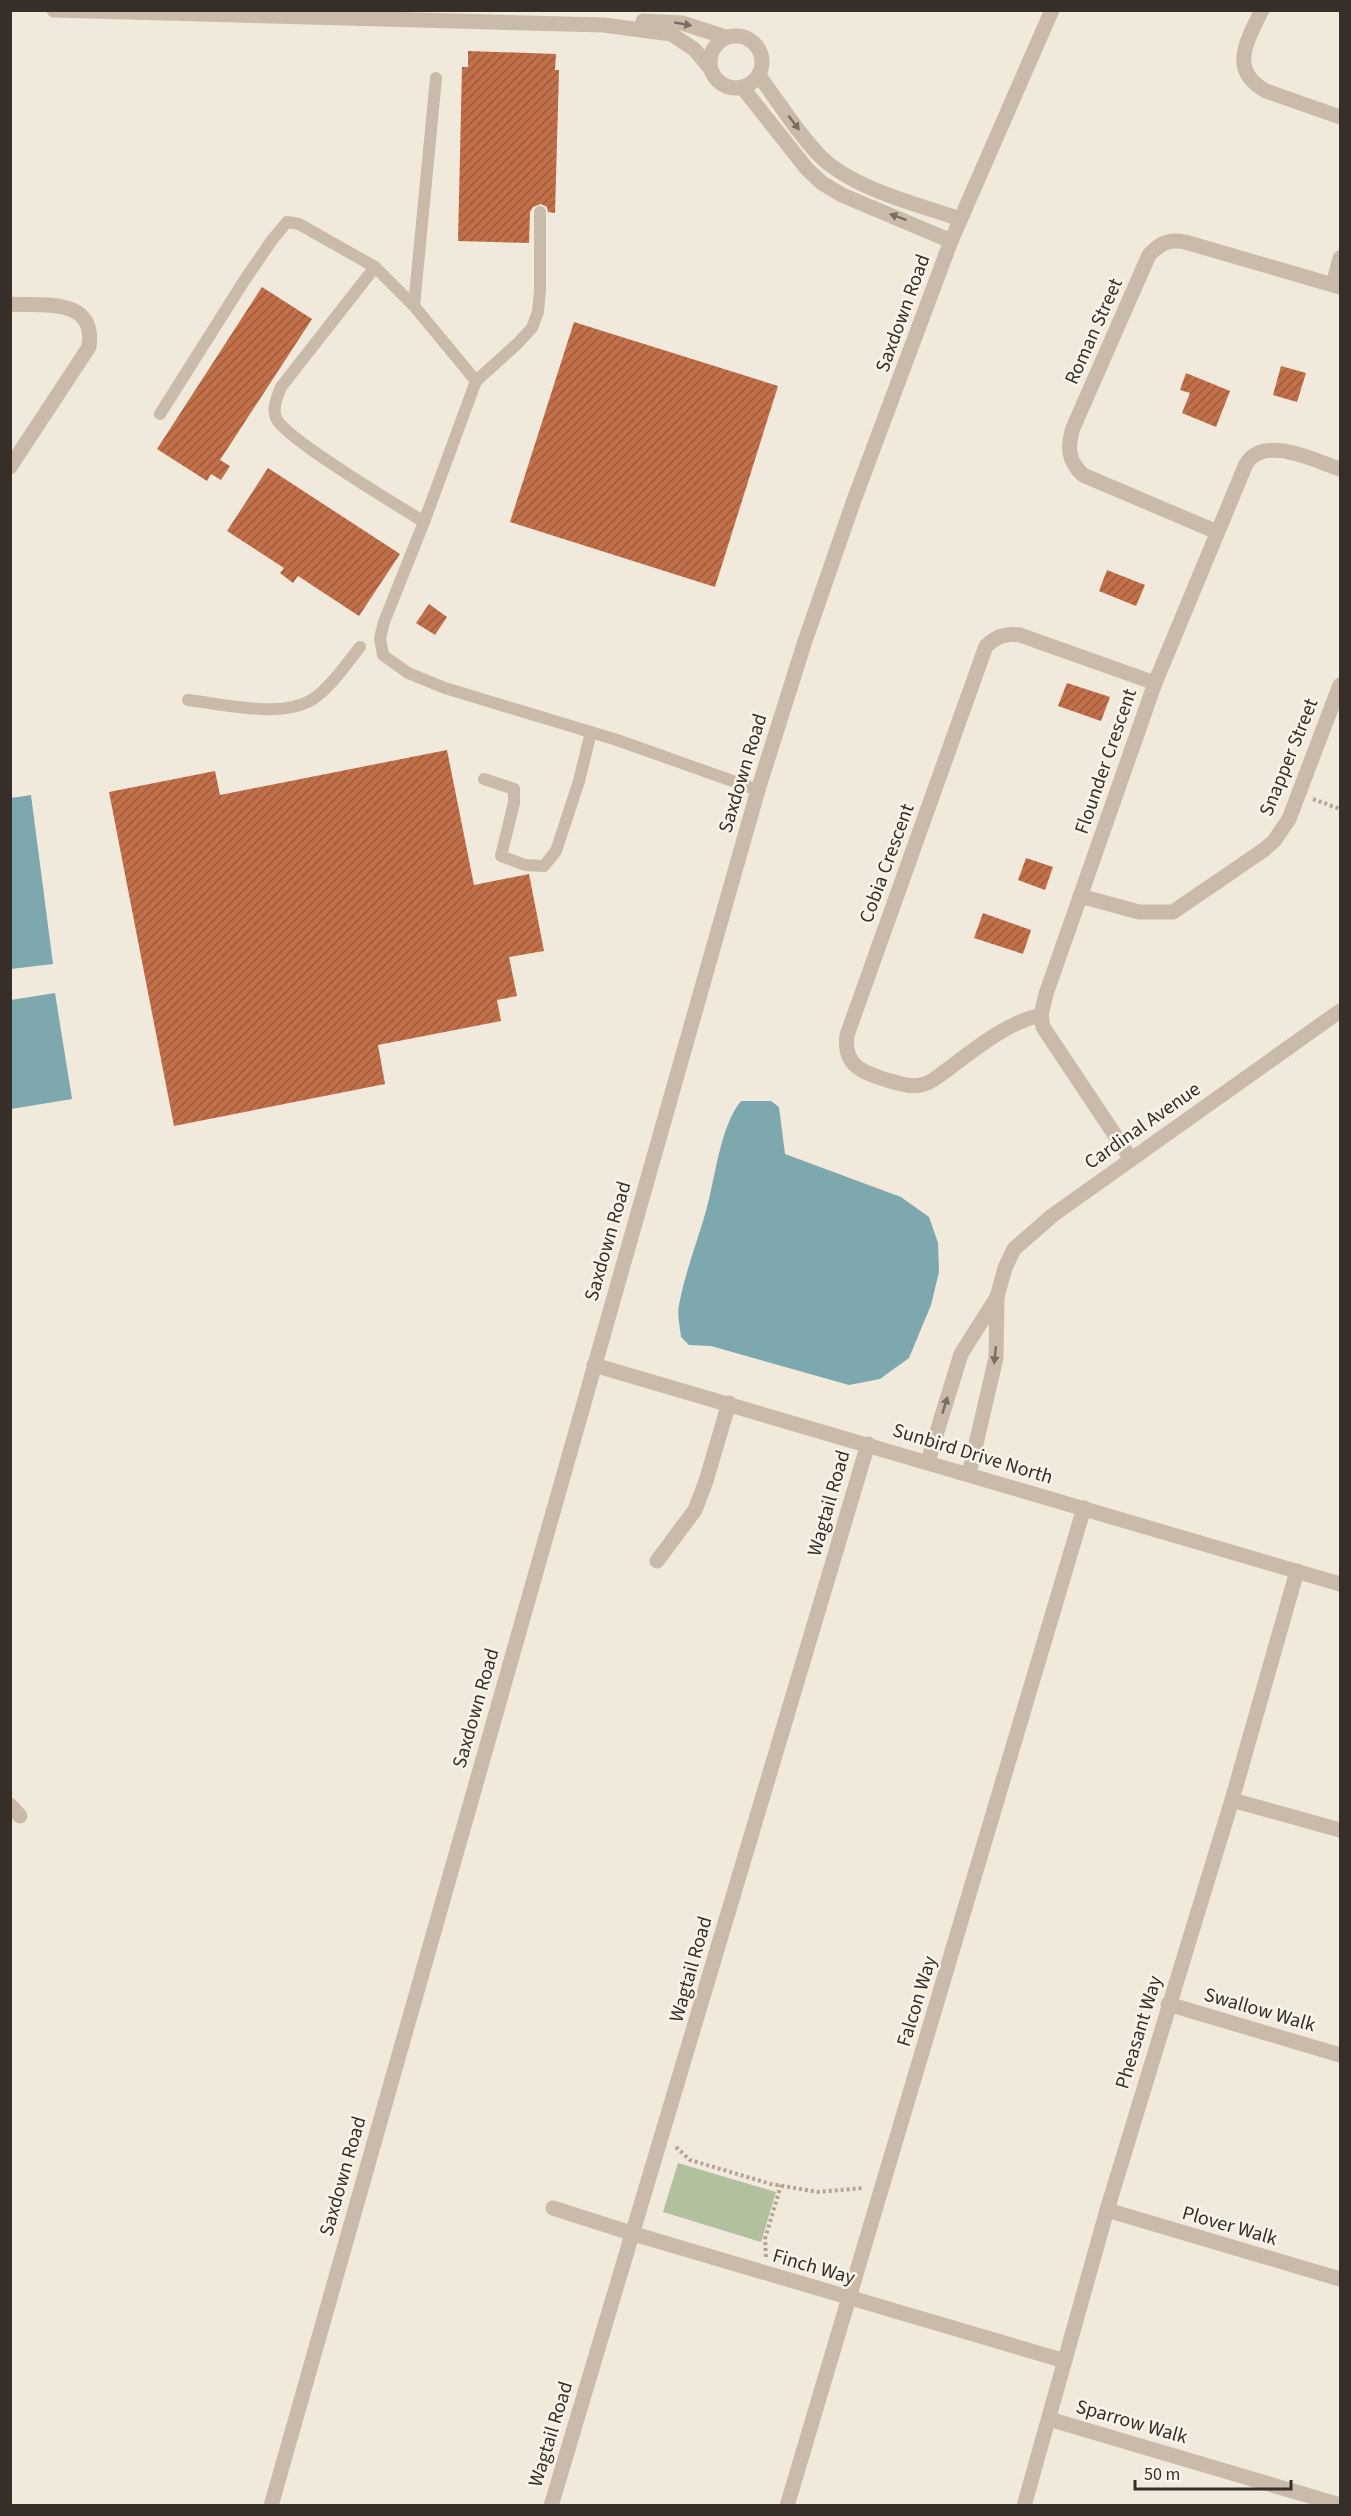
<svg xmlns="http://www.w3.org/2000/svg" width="1351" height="2516" viewBox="0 0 1351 2516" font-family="'Source Sans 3',sans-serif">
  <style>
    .garden { fill: #b2c09d }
    .water { fill: #7ca8ae }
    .building { fill: url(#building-hatch) }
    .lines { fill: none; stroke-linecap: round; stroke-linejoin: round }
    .path { stroke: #b5a493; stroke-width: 4; stroke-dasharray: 3 3; stroke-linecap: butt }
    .service { stroke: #c9baa9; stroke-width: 12 }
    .minor { stroke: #c9baa9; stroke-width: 15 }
    .tertiary { stroke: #c9baa9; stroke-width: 15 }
    .oneway { fill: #796d63 }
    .labels { text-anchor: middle; stroke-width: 5; stroke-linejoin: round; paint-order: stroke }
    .street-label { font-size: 20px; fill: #372e29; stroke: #f9f3e9 }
  </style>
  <defs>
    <pattern id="building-hatch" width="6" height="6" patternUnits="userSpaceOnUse" patternTransform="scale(1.5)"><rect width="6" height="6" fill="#c2704a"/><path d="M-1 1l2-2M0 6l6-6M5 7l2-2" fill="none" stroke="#9e5c3e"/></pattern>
  </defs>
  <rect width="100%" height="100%" fill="#f2e9dd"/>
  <path class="garden" d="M 678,2163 L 776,2192 L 761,2242 L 663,2212 Z"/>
  <g class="water">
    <path d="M 31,795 L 53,964 L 11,969 L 11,798 Z"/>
    <path d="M 55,993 L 72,1099 L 11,1109 L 11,1000 Z"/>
    <path d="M 741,1101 L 771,1101 L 779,1107 L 785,1154 L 901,1197 L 929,1217 L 938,1243 L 939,1272 L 931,1305 L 909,1358 L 880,1379 L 849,1385 L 711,1346 L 689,1345 L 681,1337 C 680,1327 677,1315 679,1305 C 685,1273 697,1242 706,1211 C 715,1180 720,1126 741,1101 Z"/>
  </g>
  <g class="building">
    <path d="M 468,51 L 556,54 L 555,70 L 559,70 L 555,213 L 548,212 L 547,207 L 541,204 L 533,207 L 530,212 L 529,243 L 458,241 L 462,67 L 468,67 Z"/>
    <path d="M 262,287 L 312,319 L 220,460 L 230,466 L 221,480 L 211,474 L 207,481 L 157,449 Z"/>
    <path d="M 574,322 L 778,386 L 715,587 L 510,522 Z"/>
    <path d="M 1281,366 L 1306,373 L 1297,402 L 1273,395 Z"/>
    <path d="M 1186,373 L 1230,391 L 1216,427 L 1182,413 L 1190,393 L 1180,390 Z"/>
    <path d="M 268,468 L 400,554 L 359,616 L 298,576 L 293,583 L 280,573 L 284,568 L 227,531 Z"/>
    <path d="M 1107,570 L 1145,585 L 1136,606 L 1099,591 Z"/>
    <path d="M 429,604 L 447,617 L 435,635 L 416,623 Z"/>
    <path d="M 1067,683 L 1110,697 L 1101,721 L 1058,706 Z"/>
    <path d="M 447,750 L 474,885 L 529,874 L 544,951 L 509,957 L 517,996 L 497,1000 L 501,1021 L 378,1045 L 385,1084 L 174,1126 L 109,792 L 215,771 L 220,795 Z"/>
    <path d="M 1026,858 L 1053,867 L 1045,890 L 1018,880 Z"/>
    <path d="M 983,913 L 1031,930 L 1023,954 L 974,938 Z"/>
  </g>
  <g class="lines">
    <g class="path">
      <path d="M 1313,799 L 1340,809"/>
      <path d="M 676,2147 L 690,2160 L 771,2184 L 818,2192 L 863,2188"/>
      <path d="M 766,2257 L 765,2239 L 781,2185"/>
    </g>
    <g class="service">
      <path d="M 540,212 L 540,290 L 538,312 L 532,328 L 517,344 L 476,381 L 424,522 L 384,622 L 380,638 L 383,655 L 408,673 L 445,688 L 617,740 L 758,790"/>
      <path d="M 375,267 L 281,387 C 277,398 272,407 276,418 C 285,439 399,506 424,522"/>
      <path d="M 414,306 L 436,78"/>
      <path d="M 160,414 L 244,281 L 272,240 L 287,222 L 299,224 L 375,267 L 414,306 L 476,381"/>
      <path d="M 188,700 C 223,704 282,719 313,699 C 331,687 346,664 360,647"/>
      <path d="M 484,779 L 514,789 L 514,803 L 501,856 L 525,865 L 544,866 L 556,851 L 579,781 L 591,732"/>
    </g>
    <g class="minor">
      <path d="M 54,10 L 604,25 L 671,34 L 694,49 L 710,68"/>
      <path d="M 1262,10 C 1247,41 1228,70 1266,91 L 1340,117"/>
      <path d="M 643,21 L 682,23 L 725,37"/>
      <circle cx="736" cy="62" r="26"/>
      <path d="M 759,76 C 779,102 797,133 821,157 C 854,189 917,204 960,219"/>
      <path d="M 742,87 L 807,169 L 822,183 L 842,195 L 951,241"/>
      <path d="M 1333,285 L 1340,258"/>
      <path d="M 10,304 C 44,306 96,297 89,347 L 10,467"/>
      <path d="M 1217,532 L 1083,475 C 1068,461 1067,447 1073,428 L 1149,255 C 1160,243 1169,239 1185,242 L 1340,287"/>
      <path d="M 1080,896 L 1139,912 L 1173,912 L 1265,849 L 1274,841 L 1289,819 L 1340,685"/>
      <path d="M 1041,1015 C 1001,1024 966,1057 933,1080 C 917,1090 904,1085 887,1080 C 862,1072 843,1066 847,1035 L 986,646 C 997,636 1006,633 1020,635 L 1155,683"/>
      <path d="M 1131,1159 L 1043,1027 L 1041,1015 L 1046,994 L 1155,683 L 1246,464 C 1264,434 1315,461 1340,469"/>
      <path d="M 594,1365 L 1340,1584"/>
      <path d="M 928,1461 L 961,1354 L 997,1297"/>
      <path d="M 969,1474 L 996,1358 L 997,1297 L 1005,1268 L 1014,1249 L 1053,1215 L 1340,1011"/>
      <path d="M 657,1561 L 695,1510 L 706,1481 L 729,1403"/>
      <path d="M 1232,1800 L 1340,1830"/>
      <path d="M 10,1805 L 20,1816"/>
      <path d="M 1168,2004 L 1340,2055"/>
      <path d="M 553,2208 L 634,2234 L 1065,2361"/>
      <path d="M 1107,2210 L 1340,2279"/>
      <path d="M 1049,2419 L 1340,2505"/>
      <path d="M 551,2506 L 868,1444"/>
      <path d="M 787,2506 L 1084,1508"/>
      <path d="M 1024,2506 L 1107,2210 L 1232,1800 L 1297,1571"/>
    </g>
    <path class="tertiary" d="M 271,2506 L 758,790 L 805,641 L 854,500 L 951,241 L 1052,10"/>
  </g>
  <defs><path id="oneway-solid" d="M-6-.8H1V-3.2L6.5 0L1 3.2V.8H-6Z" transform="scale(1.5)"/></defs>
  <g class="oneway">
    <use href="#oneway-solid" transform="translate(683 24) rotate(10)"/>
    <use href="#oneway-solid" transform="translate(794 123) rotate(53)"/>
    <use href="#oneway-solid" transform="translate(898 217) rotate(-159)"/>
    <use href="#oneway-solid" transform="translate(995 1355) rotate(96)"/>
    <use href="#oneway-solid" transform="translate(945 1405) rotate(-73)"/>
  </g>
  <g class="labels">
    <g class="street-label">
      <text transform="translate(902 313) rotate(-70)" y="7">Saxdown Road</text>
      <text transform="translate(1093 331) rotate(-66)" y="7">Roman Street</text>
      <text transform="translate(1288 757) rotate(-68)" y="7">Snapper Street</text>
      <text transform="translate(1105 761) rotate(-71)" y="7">Flounder Crescent</text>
      <text transform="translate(742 773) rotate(-73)" y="7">Saxdown Road</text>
      <text transform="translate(886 863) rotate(-70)" y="7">Cobia Crescent</text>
      <text transform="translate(1142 1125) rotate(-35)" y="7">Cardinal Avenue</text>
      <text transform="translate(607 1241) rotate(-74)" y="7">Saxdown Road</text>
      <text transform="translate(973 1453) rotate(17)" y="7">Sunbird Drive North</text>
      <text transform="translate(828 1503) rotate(-74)" y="7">Wagtail Road</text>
      <text transform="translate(475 1708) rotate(-74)" y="7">Saxdown Road</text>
      <text transform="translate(690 1969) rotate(-74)" y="7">Wagtail Road</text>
      <text transform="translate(916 2001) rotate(-73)" y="7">Falcon Way</text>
      <text transform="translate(1260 2009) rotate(16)" y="7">Swallow Walk</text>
      <text transform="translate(1138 2032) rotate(-73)" y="7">Pheasant Way</text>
      <text transform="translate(342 2176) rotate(-74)" y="7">Saxdown Road</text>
      <text transform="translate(1230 2225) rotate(16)" y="7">Plover Walk</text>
      <text transform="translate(814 2266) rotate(16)" y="7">Finch Way</text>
      <text transform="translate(1132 2421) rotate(16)" y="7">Sparrow Walk</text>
      <text transform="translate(550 2434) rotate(-73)" y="7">Wagtail Road</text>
    </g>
  </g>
  <rect width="1351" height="2516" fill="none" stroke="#372e29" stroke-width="24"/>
  <path d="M1135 2480v9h156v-9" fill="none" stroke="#372e29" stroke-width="3"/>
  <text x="1144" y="2480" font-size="18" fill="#372e29" stroke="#f9f3e9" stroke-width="4.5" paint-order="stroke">50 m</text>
</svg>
